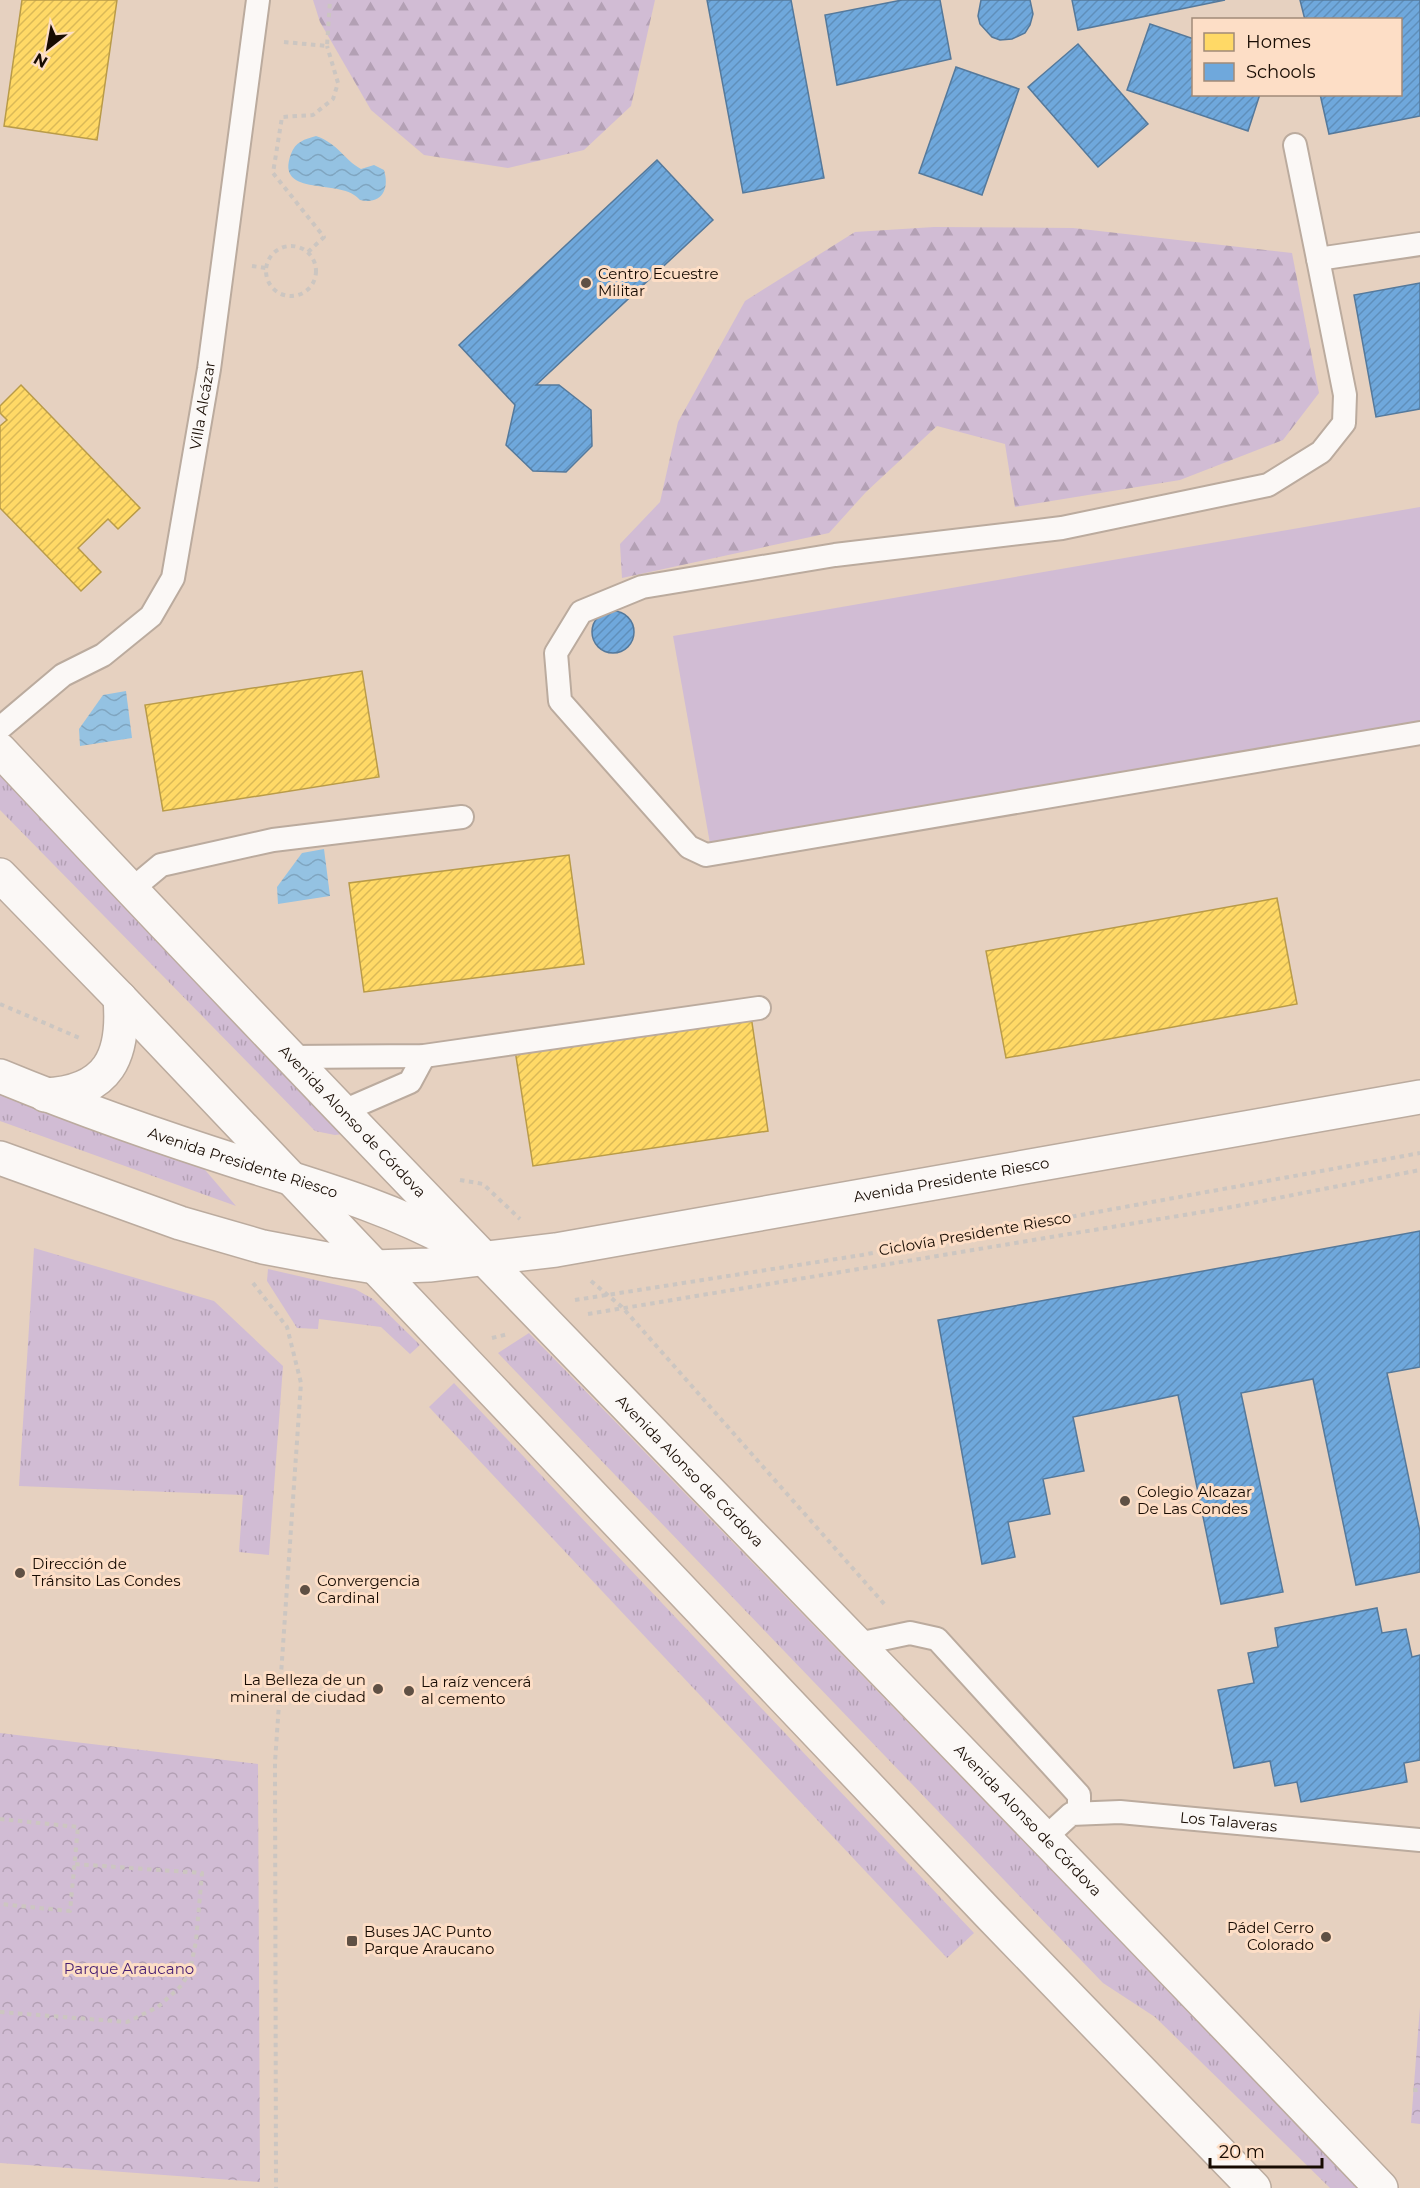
<svg xmlns="http://www.w3.org/2000/svg" width="1420" height="2188" viewBox="0 0 1420 2188" font-family="Montserrat,sans-serif">
  <style>
    .grass { fill: url(#grass-tufts) }
    .forest { fill: url(#forest-firs) }
    .park { fill: url(#park-crowns) }
    .garden { fill: #d1bcd4 }
    .water { fill: url(#water-waves) }
    .homes { fill: url(#homes-hatch); stroke: #b99b48; stroke-width: 1.5 }
    .schools { fill: url(#schools-hatch); stroke: #55799b; stroke-width: 1.5 }
    .lines { fill: none; stroke-linecap: round; stroke-linejoin: round }
    .service-casing { stroke: #bbab9e; stroke-width: 26 }
    .secondary-casing { stroke: #bbab9e; stroke-width: 36 }
    .path { stroke: #ccc6c1; stroke-width: 4; stroke-dasharray: 4.5 4.5; stroke-linecap: butt }
    .service { stroke: #fbf8f6; stroke-width: 22 }
    .secondary { stroke: #fbf8f6; stroke-width: 33 }
    .poi-dot { fill: #5f5044; stroke: #fddec6; stroke-width: 2 }
    .labels { text-anchor: middle; stroke-width: 6; stroke-linejoin: round; paint-order: stroke }
    .poi-label { font-size: 15px; fill: #170b02; stroke: #fddec6; text-anchor: start }
    .street-label { font-size: 15px; fill: #170b02; stroke: #fddec6 }
    .park-label { font-size: 15px; fill: #461e72; stroke: #fddec6 }
  </style>
  <defs>
    <pattern id="grass-tufts" width="24" height="20" patternUnits="userSpaceOnUse" patternTransform="scale(1.5)"><rect width="24" height="20" fill="#d1bcd4"/><path d="M3 7l-1-3M5 7V3M7 7l1-3M15 17l-1-3M17 17v-4M19 17l1-3" fill="none" stroke="#b3a0b4"/></pattern>
    <pattern id="forest-firs" width="22" height="20" patternUnits="userSpaceOnUse" patternTransform="scale(1.5)"><rect width="22" height="20" fill="#d1bcd4"/><path d="M5 1l3.5 6h-7zM16 11l3.5 6h-7z" fill="#b3a0b4"/></pattern>
    <pattern id="park-crowns" width="20" height="18" patternUnits="userSpaceOnUse" patternTransform="scale(1.5)"><rect width="20" height="18" fill="#d1bcd4"/><path d="M2 6a3 3 0 1 1 6 0M12 15a3 3 0 1 1 6 0" fill="none" stroke="#b3a0b4"/></pattern>
    <pattern id="water-waves" width="16" height="10" patternUnits="userSpaceOnUse" patternTransform="scale(1.5)"><rect width="16" height="10" fill="#94c2e2"/><path d="M0 5q4-4 8 0t8 0" fill="none" stroke="#7fa5c0"/></pattern>
    <pattern id="homes-hatch" width="6" height="6" patternUnits="userSpaceOnUse" patternTransform="scale(1.5)"><rect width="6" height="6" fill="#ffd966"/><path d="M-1 1l2-2M0 6l6-6M5 7l2-2" fill="none" stroke="#dab957"/></pattern>
    <pattern id="schools-hatch" width="6" height="6" patternUnits="userSpaceOnUse" patternTransform="scale(1.5)"><rect width="6" height="6" fill="#6fa8dc"/><path d="M-1 1l2-2M0 6l6-6M5 7l2-2" fill="none" stroke="#5f8fbb"/></pattern>
  </defs>
  <rect width="100%" height="100%" fill="#e6d1c0"/>
  <g class="grass">
    <path d="M 0,760 L 359,1132 L 335,1135 L 315,1131 L 0,810 Z"/>
    <path d="M 0,1082 L 200,1164 L 236,1206 L 0,1121 Z"/>
    <path d="M 34,1248 L 214,1301 L 283,1366 L 269,1555 L 239,1552 L 243,1495 L 19,1486 Z"/>
    <path d="M 268,1269 L 355,1289 L 373,1299 L 420,1345 L 410,1354 L 381,1327 L 319,1319 L 318,1329 L 297,1328 L 267,1281 Z"/>
    <path d="M 529,1333 L 1358,2185 L 1357,2188 L 1330,2188 L 1155,2017 L 1103,1983 L 498,1353 Z"/>
    <path d="M 454,1383 L 974,1933 L 947,1958 L 429,1407 Z"/>
  </g>
  <g class="forest">
    <path d="M 313,0 L 655,0 L 631,106 L 584,150 L 508,168 L 424,155 L 371,110 L 320,22 Z"/>
    <path d="M 934,227 L 1073,228 L 1292,253 L 1319,393 L 1283,440 L 1180,480 L 1015,507 L 1005,444 L 937,426 L 866,492 L 829,533 L 622,578 L 620,544 L 660,502 L 678,422 L 745,301 L 855,232 Z"/>
  </g>
  <g class="park">
    <path d="M 0,1733 L 258,1764 L 260,2182 L 0,2163 Z"/>
    <path d="M 1420,2007 L 1420,2124 L 1411,2123 Z"/>
  </g>
  <path class="garden" d="M 1420,507 L 1420,726 L 711,849 L 673,636 Z"/>
  <g class="water">
    <path d="M 316,136 C 339,144 343,159 361,169 L 374,165 L 384,170 C 390,190 381,205 360,200 C 343,177 274,199 291,154 C 295,142 305,139 316,136 Z"/>
    <path d="M 126,691 L 132,738 L 80,746 L 79,729 L 103,695 Z"/>
    <path d="M 324,849 L 330,896 L 278,904 L 277,887 L 302,853 Z"/>
  </g>
  <g class="homes">
    <path d="M 22,0 L 117,0 L 97,140 L 4,126 Z"/>
    <path d="M 21,385 L 140,508 L 118,529 L 108,519 L 78,548 L 101,572 L 81,591 L 0,508 L 0,426 L 7,420 L 0,413 L 0,406 Z"/>
    <path d="M 362,671 L 379,777 L 163,811 L 145,705 Z"/>
    <path d="M 569,855 L 584,964 L 364,992 L 349,883 Z"/>
    <path d="M 1277,898 L 1297,1004 L 1006,1058 L 986,951 Z"/>
    <path d="M 751,1016 L 768,1131 L 533,1166 L 515,1050 Z"/>
  </g>
  <g class="schools">
    <path d="M 707,0 L 791,0 L 824,178 L 743,193 Z"/>
    <path d="M 902,0 L 940,0 L 951,59 L 837,85 L 825,15 Z"/>
    <path d="M 981,0 L 1030,0 L 1033,14 L 1030,25 L 1025,33 L 1012,39 L 1000,40 L 992,37 L 980,24 L 978,16 Z"/>
    <path d="M 1072,0 L 1225,0 L 1078,30 Z"/>
    <path d="M 1300,0 L 1420,0 L 1420,116 L 1329,134 L 1320,94 L 1400,94 L 1400,20 L 1305,20 Z"/>
    <path d="M 1150,24 L 1194,39 L 1194,94 L 1260,94 L 1248,131 L 1127,90 Z"/>
    <path d="M 1078,44 L 1148,124 L 1098,167 L 1028,87 Z"/>
    <path d="M 956,67 L 1019,89 L 982,195 L 919,173 Z"/>
    <path d="M 657,160 L 713,220 L 536,385 L 559,385 L 591,410 L 592,446 L 566,472 L 533,471 L 506,445 L 515,405 L 459,345 Z"/>
    <path d="M 1420,283 L 1420,409 L 1376,417 L 1354,295 Z"/>
    <circle cx="613" cy="632" r="21"/>
    <path d="M 1420,1231 L 1420,1367 L 1387,1373 L 1420,1532 L 1420,1572 L 1356,1585 L 1313,1379 L 1241,1393 L 1283,1592 L 1221,1604 L 1178,1395 L 1073,1417 L 1084,1471 L 1043,1479 L 1050,1514 L 1008,1522 L 1015,1557 L 982,1564 L 938,1320 Z"/>
    <path d="M 1377,1608 L 1382,1633 L 1406,1629 L 1412,1657 L 1420,1655 L 1420,1760 L 1404,1763 L 1407,1782 L 1301,1802 L 1297,1782 L 1275,1786 L 1270,1761 L 1234,1768 L 1218,1690 L 1254,1683 L 1248,1653 L 1278,1647 L 1275,1628 Z"/>
  </g>
  <g class="lines">
    <defs>
      <g id="service">
        <path d="M 1295,145 L 1318,259 L 1420,244"/>
        <path d="M 1318,259 L 1345,395 L 1344,423 L 1321,452 L 1268,485 L 1062,528 L 835,555 L 642,587 L 581,612 L 556,653 L 560,701 L 689,847 L 706,855 L 1420,733"/>
        <path id="s1" d="M 0,728 L 63,675 L 103,655 L 151,616 L 173,578 L 209,369 L 258,0"/>
        <path d="M 131,890 L 161,865 L 273,840 L 462,817"/>
        <path d="M 289,1057 L 424,1056 L 759,1008"/>
        <path d="M 341,1112 L 410,1082 L 424,1056"/>
        <path d="M 858,1644 L 910,1633 L 937,1639 L 1079,1795 L 1079,1813"/>
        <path id="s2" d="M 1046,1837 L 1071,1814 L 1120,1812 L 1420,1840"/>
      </g>
      <g id="secondary">
        <path id="s3" d="M 0,750 C 454,1235 923,1707 1381,2188"/>
        <path d="M 0,875 L 120,998 L 990,1915 L 1254,2188"/>
        <path id="s4" d="M 0,1076 C 80,1109 163,1138 245,1164 C 317,1187 387,1206 454,1243"/>
        <path d="M 45,1095 C 109,1092 125,1056 120,998"/>
        <path id="s5" d="M 0,1158 L 180,1223 L 263,1247 L 337,1261 L 375,1267 L 429,1265 L 556,1250 L 1420,1097"/>
      </g>
    </defs>
    <use href="#service" class="service-casing"/>
    <use href="#secondary" class="secondary-casing"/>
    <g class="path">
      <path d="M 284,42 L 327,46 L 330,0"/>
      <circle cx="291" cy="271" r="25"/>
      <path d="M 308,252 L 324,237 L 273,173 L 282,117 L 313,115 L 333,99 L 338,83 L 327,46"/>
      <path d="M 252,266 L 266,268"/>
      <path d="M 0,1004 L 82,1039"/>
      <path d="M 460,1180 L 483,1184 L 520,1219"/>
      <path d="M 591,1281 L 622,1307 L 886,1606"/>
      <path d="M 253,1283 L 287,1327 L 301,1383 L 275,1762 L 276,2188"/>
      <path d="M 575,1300 L 862,1255 L 1420,1153"/>
      <path d="M 588,1314 L 1232,1207 L 1420,1170"/>
      <path d="M 492,1338 L 508,1334"/>
      <path d="M 0,1819 L 78,1827 L 70,1911 L 0,1904"/>
      <path d="M 0,2012 L 127,2022 L 158,2007 L 182,1985 L 190,1971 L 196,1941 L 202,1873 L 74,1864"/>
      <path d="M 1413,2090 L 1420,2090"/>
    </g>
    <use href="#service" class="service"/>
    <use href="#secondary" class="secondary"/>
  </g>
  <g class="poi-dot">
    <circle cx="586" cy="283" r="6"/>
    <circle cx="1125" cy="1501" r="6"/>
    <circle cx="20" cy="1573" r="6"/>
    <circle cx="305" cy="1590" r="6"/>
    <circle cx="378" cy="1689" r="6"/>
    <circle cx="409" cy="1691" r="6"/>
    <circle cx="1326" cy="1937" r="6"/>
    <rect x="346" y="1935" width="12" height="12" rx="3"/>
  </g>
  <g class="labels">
    <g class="poi-label">
      <text x="598" y="279">Centro Ecuestre<tspan x="598" dy="17">Militar</tspan></text>
      <text x="1137" y="1497">Colegio Alcazar<tspan x="1137" dy="17">De Las Condes</tspan></text>
      <text x="32" y="1569">Dirección de<tspan x="32" dy="17">Tránsito Las Condes</tspan></text>
      <text x="317" y="1586">Convergencia<tspan x="317" dy="17">Cardinal</tspan></text>
      <text x="366" y="1685" text-anchor="end">La Belleza de un<tspan x="366" dy="17">mineral de ciudad</tspan></text>
      <text x="421" y="1687">La raíz vencerá<tspan x="421" dy="17">al cemento</tspan></text>
      <text x="1314" y="1933" text-anchor="end">Pádel Cerro<tspan x="1314" dy="17">Colorado</tspan></text>
      <text x="364" y="1937">Buses JAC Punto<tspan x="364" dy="17">Parque Araucano</tspan></text>
    </g>
    <g class="street-label">
      <text dy="5" stroke="none"><textPath href="#s1" startOffset="408">Villa Alcázar</textPath></text>
      <text dy="5" stroke="none"><textPath href="#s3" startOffset="512">Avenida Alonso de Córdova</textPath></text>
      <text dy="5" stroke="none"><textPath href="#s4" startOffset="258">Avenida Presidente Riesco</textPath></text>
      <text dy="5" stroke="none"><textPath href="#s5" startOffset="975">Avenida Presidente Riesco</textPath></text>
      <text transform="translate(975 1234) rotate(-10)" y="5">Ciclovía Presidente Riesco</text>
      <text dy="5" stroke="none"><textPath href="#s3" startOffset="998">Avenida Alonso de Córdova</textPath></text>
      <text dy="5" stroke="none"><textPath href="#s3" startOffset="1484">Avenida Alonso de Córdova</textPath></text>
      <text dy="5" stroke="none"><textPath href="#s2" startOffset="192">Los Talaveras</textPath></text>
    </g>
    <g class="park-label">
      <text x="129" y="1974">Parque Araucano</text>
    </g>
  </g>
  <rect x="1192" y="18" width="210" height="78" fill="#fddec6" stroke="#a18a78" stroke-width="1.5"/>
  <rect x="1204" y="33" width="30" height="18" fill="#ffd966" stroke="#a18a78" stroke-width="1.5"/>
  <text x="1246" y="48" font-size="18" fill="#170b02">Homes</text>
  <rect x="1204" y="63" width="30" height="18" fill="#6fa8dc" stroke="#a18a78" stroke-width="1.5"/>
  <text x="1246" y="78" font-size="18" fill="#170b02">Schools</text>
  <g transform="translate(48 48) rotate(211)" stroke="#fddec6" stroke-width="4.5" paint-order="stroke">
  <path d="M0-4.5L10 22L0 15L-10 22Z" fill="#170b02"/>
  <text y="-9" font-size="16" font-weight="bold" text-anchor="middle" fill="#170b02">N</text>
  </g>
  <path d="M1210 2158v9h112v-9" fill="none" stroke="#170b02" stroke-width="3"/>
  <text x="1219" y="2158" font-size="18" fill="#170b02" stroke="#fddec6" stroke-width="4.5" paint-order="stroke">20 m</text>
</svg>
